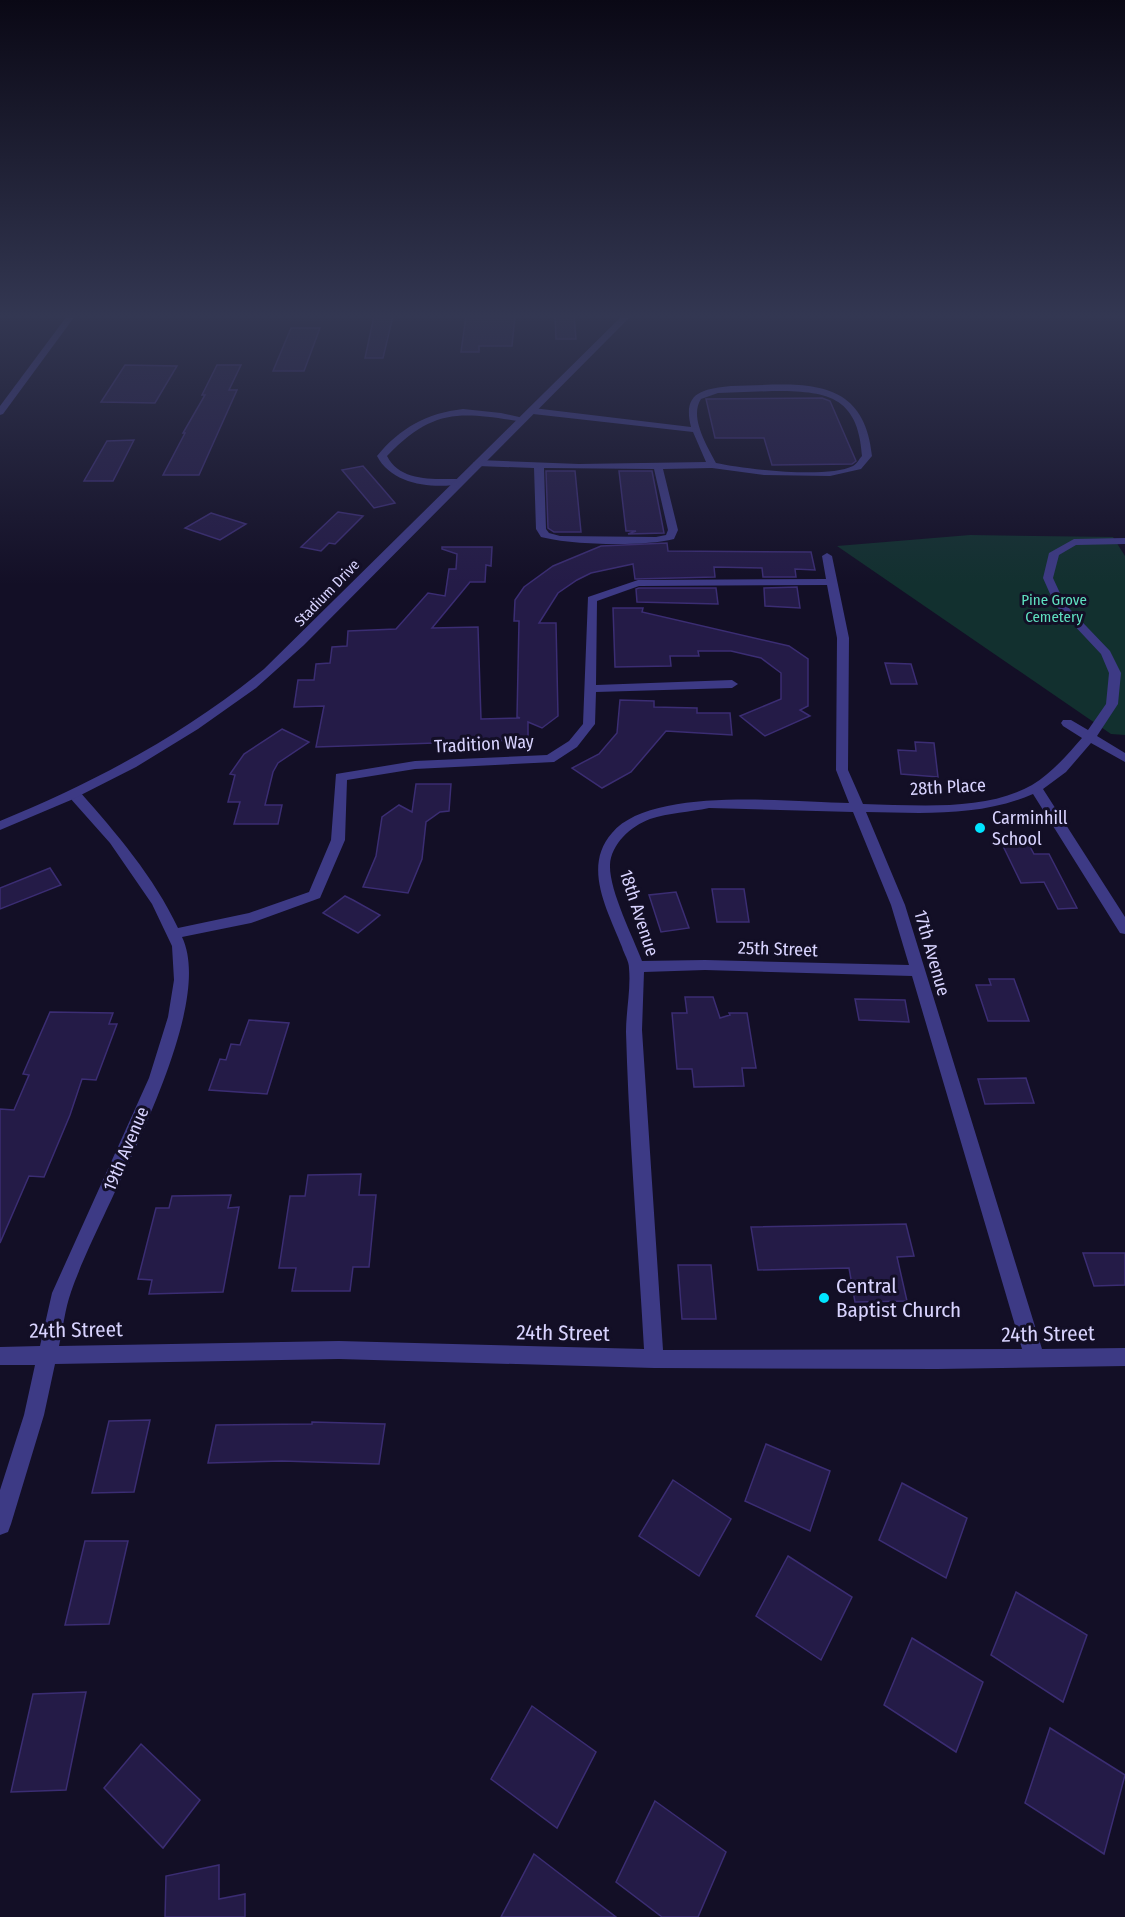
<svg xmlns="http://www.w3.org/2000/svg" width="1125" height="1917" viewBox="0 0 1125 1917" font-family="'Fira Sans Condensed',sans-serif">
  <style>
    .green { fill: #12302f }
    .building { fill: #241b47; stroke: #3b2d73; stroke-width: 1.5 }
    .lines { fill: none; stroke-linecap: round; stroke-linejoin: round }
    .minor { fill: #3d3a85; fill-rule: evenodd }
    .tertiary { fill: #3d3a85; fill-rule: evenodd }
    .poi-dot { fill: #00e5ff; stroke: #130f26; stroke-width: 2 }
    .labels { text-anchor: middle; stroke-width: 6; stroke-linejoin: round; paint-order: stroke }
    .far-street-label { font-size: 15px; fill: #d9d4ff; stroke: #130f26 }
    .far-park-label { font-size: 15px; fill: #5fe0c0; stroke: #130f26 }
    .street-label { font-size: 18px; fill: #d9d4ff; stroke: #130f26 }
    .poi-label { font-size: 18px; fill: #d9d4ff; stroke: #130f26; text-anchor: start }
    .near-poi-label { font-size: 21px; fill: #d9d4ff; stroke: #130f26; text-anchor: start }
    .near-street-label { font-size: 21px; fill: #d9d4ff; stroke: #130f26 }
  </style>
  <rect width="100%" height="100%" fill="#130f26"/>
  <path class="green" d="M 970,535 L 1113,537 L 1125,556 L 1125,735 L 1111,734 L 837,546 Z"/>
  <g class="building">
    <path d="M 374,316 L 393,316 L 383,358 L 365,358 Z"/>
    <path d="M 466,316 L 515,316 L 512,346 L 479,346 L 479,352 L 461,352 Z"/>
    <path d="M 555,316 L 574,316 L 576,339 L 556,339 Z"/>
    <path d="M 291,328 L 320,328 L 304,371 L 273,371 Z"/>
    <path d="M 125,365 L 177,366 L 155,403 L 101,402 Z"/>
    <path d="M 217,365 L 241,365 L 229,390 L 237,390 L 199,475 L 163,475 L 185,433 L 183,433 L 205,395 L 202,395 Z"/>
    <path d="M 822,398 L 830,401 L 856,461 L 852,464 L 772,465 L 764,438 L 715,438 L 706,399 Z"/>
    <path d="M 134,440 L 113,481 L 84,481 L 107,441 Z"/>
    <path d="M 363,466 L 383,489 L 395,503 L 374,508 L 342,470 Z"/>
    <path d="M 546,471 L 575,471 L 581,532 L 554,532 L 548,528 Z"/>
    <path d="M 619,471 L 652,471 L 664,533 L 628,534 L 636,531 L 626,531 Z"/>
    <path d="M 338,512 L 363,516 L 335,544 L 329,543 L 321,551 L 301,547 Z"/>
    <path d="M 211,513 L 246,524 L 220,540 L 185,528 Z"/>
    <path d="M 667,543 L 668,551 L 811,552 L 815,570 L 795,569 L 796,577 L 763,577 L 762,568 L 714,567 L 715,577 L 635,579 L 633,564 L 591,573 L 577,580 L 558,593 L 539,623 L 556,623 L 558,716 L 542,728 L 528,722 L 528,740 L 316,747 L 324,706 L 294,707 L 298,680 L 314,680 L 316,664 L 330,663 L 332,647 L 347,646 L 348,631 L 396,629 L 428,593 L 445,596 L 449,569 L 456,569 L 457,554 L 442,549 L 442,547 L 492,547 L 491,566 L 486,565 L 485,582 L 470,582 L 432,628 L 478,627 L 481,719 L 520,718 L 517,717 L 519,621 L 514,621 L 515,600 L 524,587 L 553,566 L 601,546 Z"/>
    <path d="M 797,587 L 800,608 L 765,606 L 764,588 Z"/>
    <path d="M 639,588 L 716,588 L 718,604 L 637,602 L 636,589 Z"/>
    <path d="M 613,608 L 643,608 L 642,612 L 789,646 L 808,659 L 808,706 L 800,710 L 810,716 L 765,736 L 740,716 L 781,699 L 781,673 L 761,658 L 731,651 L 698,651 L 699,656 L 670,656 L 671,666 L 615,667 Z"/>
    <path d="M 885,663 L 911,664 L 917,684 L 891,684 Z"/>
    <path d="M 620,700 L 654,701 L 654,707 L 697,708 L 697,713 L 730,713 L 732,735 L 666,731 L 631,772 L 602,788 L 572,768 L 599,754 L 617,733 Z"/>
    <path d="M 282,729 L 309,742 L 278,763 L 273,772 L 265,805 L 282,805 L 278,824 L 234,824 L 240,802 L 228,802 L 235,775 L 230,774 L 244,754 Z"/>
    <path d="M 915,742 L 934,743 L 938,777 L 901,774 L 898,750 L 916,751 Z"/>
    <path d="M 416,784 L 451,784 L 449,811 L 440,812 L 426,822 L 422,859 L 408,893 L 363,887 L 376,856 L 382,817 L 399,805 L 412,812 Z"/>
    <path d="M 1028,843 L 1034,854 L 1049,854 L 1077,908 L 1058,909 L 1044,882 L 1021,883 L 1002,844 Z"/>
    <path d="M 50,868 L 61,885 L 0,909 L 0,888 Z"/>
    <path d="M 712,889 L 744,889 L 749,922 L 717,922 Z"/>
    <path d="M 676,892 L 689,928 L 661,932 L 649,895 Z"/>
    <path d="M 345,896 L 353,900 L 380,915 L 358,933 L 323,913 Z"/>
    <path d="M 989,979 L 1014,979 L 1029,1021 L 988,1021 L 976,985 L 991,985 Z"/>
    <path d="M 685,997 L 713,997 L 720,1018 L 730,1015 L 729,1013 L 747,1013 L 756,1068 L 742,1068 L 744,1086 L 694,1087 L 692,1069 L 677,1069 L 672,1013 L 687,1013 Z"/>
    <path d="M 855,999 L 905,1000 L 909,1022 L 859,1020 Z"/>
    <path d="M 50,1012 L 113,1013 L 109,1024 L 117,1024 L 96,1080 L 82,1079 L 70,1115 L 44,1177 L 29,1176 L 0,1243 L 0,1109 L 14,1110 L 29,1075 L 23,1074 Z"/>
    <path d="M 249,1020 L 289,1023 L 267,1094 L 209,1090 L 220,1059 L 226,1060 L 231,1044 L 240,1045 Z"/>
    <path d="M 1026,1078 L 1034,1103 L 985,1104 L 978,1079 Z"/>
    <path d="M 361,1174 L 359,1195 L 376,1195 L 369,1267 L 353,1267 L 350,1291 L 292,1291 L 296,1268 L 279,1268 L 290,1196 L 305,1196 L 308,1175 Z"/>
    <path d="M 231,1195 L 228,1208 L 239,1207 L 223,1292 L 149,1294 L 152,1280 L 138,1279 L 156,1208 L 169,1208 L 172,1196 Z"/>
    <path d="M 906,1224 L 914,1256 L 897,1257 L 907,1301 L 855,1302 L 849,1268 L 758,1270 L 751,1227 Z"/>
    <path d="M 1083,1253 L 1125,1253 L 1125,1285 L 1094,1286 Z"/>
    <path d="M 678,1265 L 711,1265 L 716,1319 L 682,1319 Z"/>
    <path d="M 150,1420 L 134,1492 L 92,1493 L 109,1421 Z"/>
    <path d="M 312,1422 L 385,1424 L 379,1464 L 282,1461 L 208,1463 L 216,1425 L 312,1424 Z"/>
    <path d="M 766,1444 L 830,1471 L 810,1531 L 745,1501 Z"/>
    <path d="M 673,1480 L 731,1519 L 699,1576 L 639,1536 Z"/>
    <path d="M 902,1483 L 967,1518 L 946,1578 L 879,1540 Z"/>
    <path d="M 85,1541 L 128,1541 L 109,1624 L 65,1625 Z"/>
    <path d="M 788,1556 L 852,1597 L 821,1660 L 756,1616 Z"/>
    <path d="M 1016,1592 L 1087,1635 L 1063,1702 L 991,1655 Z"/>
    <path d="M 912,1638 L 983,1682 L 956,1752 L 884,1705 Z"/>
    <path d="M 86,1692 L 66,1790 L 11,1792 L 33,1694 Z"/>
    <path d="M 532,1706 L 596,1752 L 557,1828 L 491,1779 Z"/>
    <path d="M 1050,1728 L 1125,1775 L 1104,1854 L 1025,1803 Z"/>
    <path d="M 141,1744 L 200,1800 L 163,1848 L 104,1788 Z"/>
    <path d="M 655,1801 L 726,1852 L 698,1917 L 662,1917 L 616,1882 Z"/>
    <path d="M 534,1854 L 616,1917 L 501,1917 Z"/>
    <path d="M 219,1865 L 219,1899 L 245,1894 L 245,1917 L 165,1917 L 166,1876 Z"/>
  </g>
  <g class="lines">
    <g class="minor">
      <path d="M 67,316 L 75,316 L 3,414 L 0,415 L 0,406 Z"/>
      <path d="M 731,386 C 795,385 864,371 872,456 L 861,469 L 830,476 L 764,475 L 712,468 L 663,469 L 678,530 L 674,539 C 643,547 572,545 541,537 L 536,529 L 534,468 L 478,466 L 473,463 L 478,460 L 579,464 L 706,462 L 693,432 L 533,414 L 529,411 L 533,408 L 691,427 C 682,392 703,389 731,386 ZM 773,391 C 826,391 858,395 862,456 C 859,459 857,464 853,466 C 827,479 744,469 716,463 C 707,446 689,417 701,399 L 718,393 ZM 544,468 L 654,469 L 668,530 L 666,535 L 656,537 L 560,536 L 549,533 L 546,529 Z"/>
      <path d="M 463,409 L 501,413 L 528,419 L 524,422 C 461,412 434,407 387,456 C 400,482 434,479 459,479 L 462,480 L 462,484 C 433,489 392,485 377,456 C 400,428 427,413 463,409 Z"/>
      <path d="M 1125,538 L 1125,544 L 1076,545 L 1059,555 L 1053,578 L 1065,604 L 1110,651 L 1121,673 L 1118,704 L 1097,736 L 1125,753 L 1125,762 L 1091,743 L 1066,772 L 1043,789 L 1125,917 L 1125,934 L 1120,933 L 1033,794 C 981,817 923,813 866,812 L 905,905 L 1042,1349 L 1125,1348 L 1125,1366 L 937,1369 L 654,1368 L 339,1359 L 55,1364 L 44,1415 L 11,1524 L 8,1532 L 0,1535 L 0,1490 L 24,1415 L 35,1365 L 0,1365 L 0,1347 L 40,1346 L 52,1293 L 149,1078 L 168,1017 L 174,980 L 172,946 L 152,904 L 110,843 L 70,798 L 68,795 L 70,792 L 80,792 C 117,834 154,877 178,928 L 249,913 L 309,892 L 331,840 L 336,774 L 415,761 L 547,755 L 569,741 L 583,724 L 588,597 L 638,580 L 826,579 L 822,556 L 827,553 L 832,556 L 849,638 L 848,770 L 863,804 C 915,805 985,812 1032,785 C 1052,773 1067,755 1082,738 L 1063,726 L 1061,723 L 1063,720 L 1071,720 L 1088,730 L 1106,704 L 1109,673 L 1101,654 L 1055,605 L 1043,578 L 1049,553 L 1074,539 ZM 827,585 L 837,638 L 836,770 L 849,803 C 791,802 651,786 612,833 C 582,867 608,911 622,947 C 624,954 629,961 629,968 C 631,989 626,1011 626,1032 C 629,1138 638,1244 644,1349 L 339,1341 L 59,1346 C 63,1328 65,1309 71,1292 C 98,1212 219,1014 182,937 L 251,923 L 320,898 L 345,840 L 347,780 L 415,769 L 554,762 L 577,747 L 595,724 L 596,692 L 732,688 L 738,684 L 732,680 L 596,685 L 597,601 L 639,586 ZM 709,808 L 853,812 L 891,905 L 909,965 L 705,960 L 642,961 C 633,937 609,890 610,865 C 611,844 631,826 650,819 C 668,813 690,812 709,808 ZM 705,970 L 912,976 L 1022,1349 L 663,1350 L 642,1030 L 644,972 Z"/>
    </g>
    <path class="tertiary" d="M 622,316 L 631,316 L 304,645 L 256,688 L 198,729 L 136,767 L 71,800 L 0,830 L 0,821 C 95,782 185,734 264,669 Z"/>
  </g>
  <linearGradient id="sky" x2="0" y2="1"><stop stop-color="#0a0815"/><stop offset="0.54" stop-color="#333752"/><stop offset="1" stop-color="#333752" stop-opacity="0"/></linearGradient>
  <rect width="1125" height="585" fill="url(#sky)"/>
  <g class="poi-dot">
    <circle cx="980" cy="828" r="6"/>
    <circle cx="824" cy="1298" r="6"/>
  </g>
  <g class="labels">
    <g class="far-street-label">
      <text transform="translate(327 593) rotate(-46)" y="5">Stadium Drive</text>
    </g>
    <g class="far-park-label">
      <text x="1054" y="605">Pine Grove<tspan x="1054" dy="17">Cemetery</tspan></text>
    </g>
    <g class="street-label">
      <text transform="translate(484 744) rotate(-3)" y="6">Tradition Way</text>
      <text transform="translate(948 787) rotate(-3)" y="6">28th Place</text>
      <text transform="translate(639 913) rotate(72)" y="6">18th Avenue</text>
      <text transform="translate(778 949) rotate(2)" y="6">25th Street</text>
      <text transform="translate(932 953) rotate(74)" y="6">17th Avenue</text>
      <text transform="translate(126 1149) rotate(-67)" y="6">19th Avenue</text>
    </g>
    <g class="poi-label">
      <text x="992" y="824">Carminhill<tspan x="992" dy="21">School</tspan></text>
    </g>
    <g class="near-poi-label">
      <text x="836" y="1293">Central<tspan x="836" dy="24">Baptist Church</tspan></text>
    </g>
    <g class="near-street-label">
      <text transform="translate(76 1330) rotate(-1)" y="7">24th Street</text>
      <text transform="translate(563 1333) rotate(1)" y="7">24th Street</text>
      <text transform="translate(1048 1334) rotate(-1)" y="7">24th Street</text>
    </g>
  </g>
</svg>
